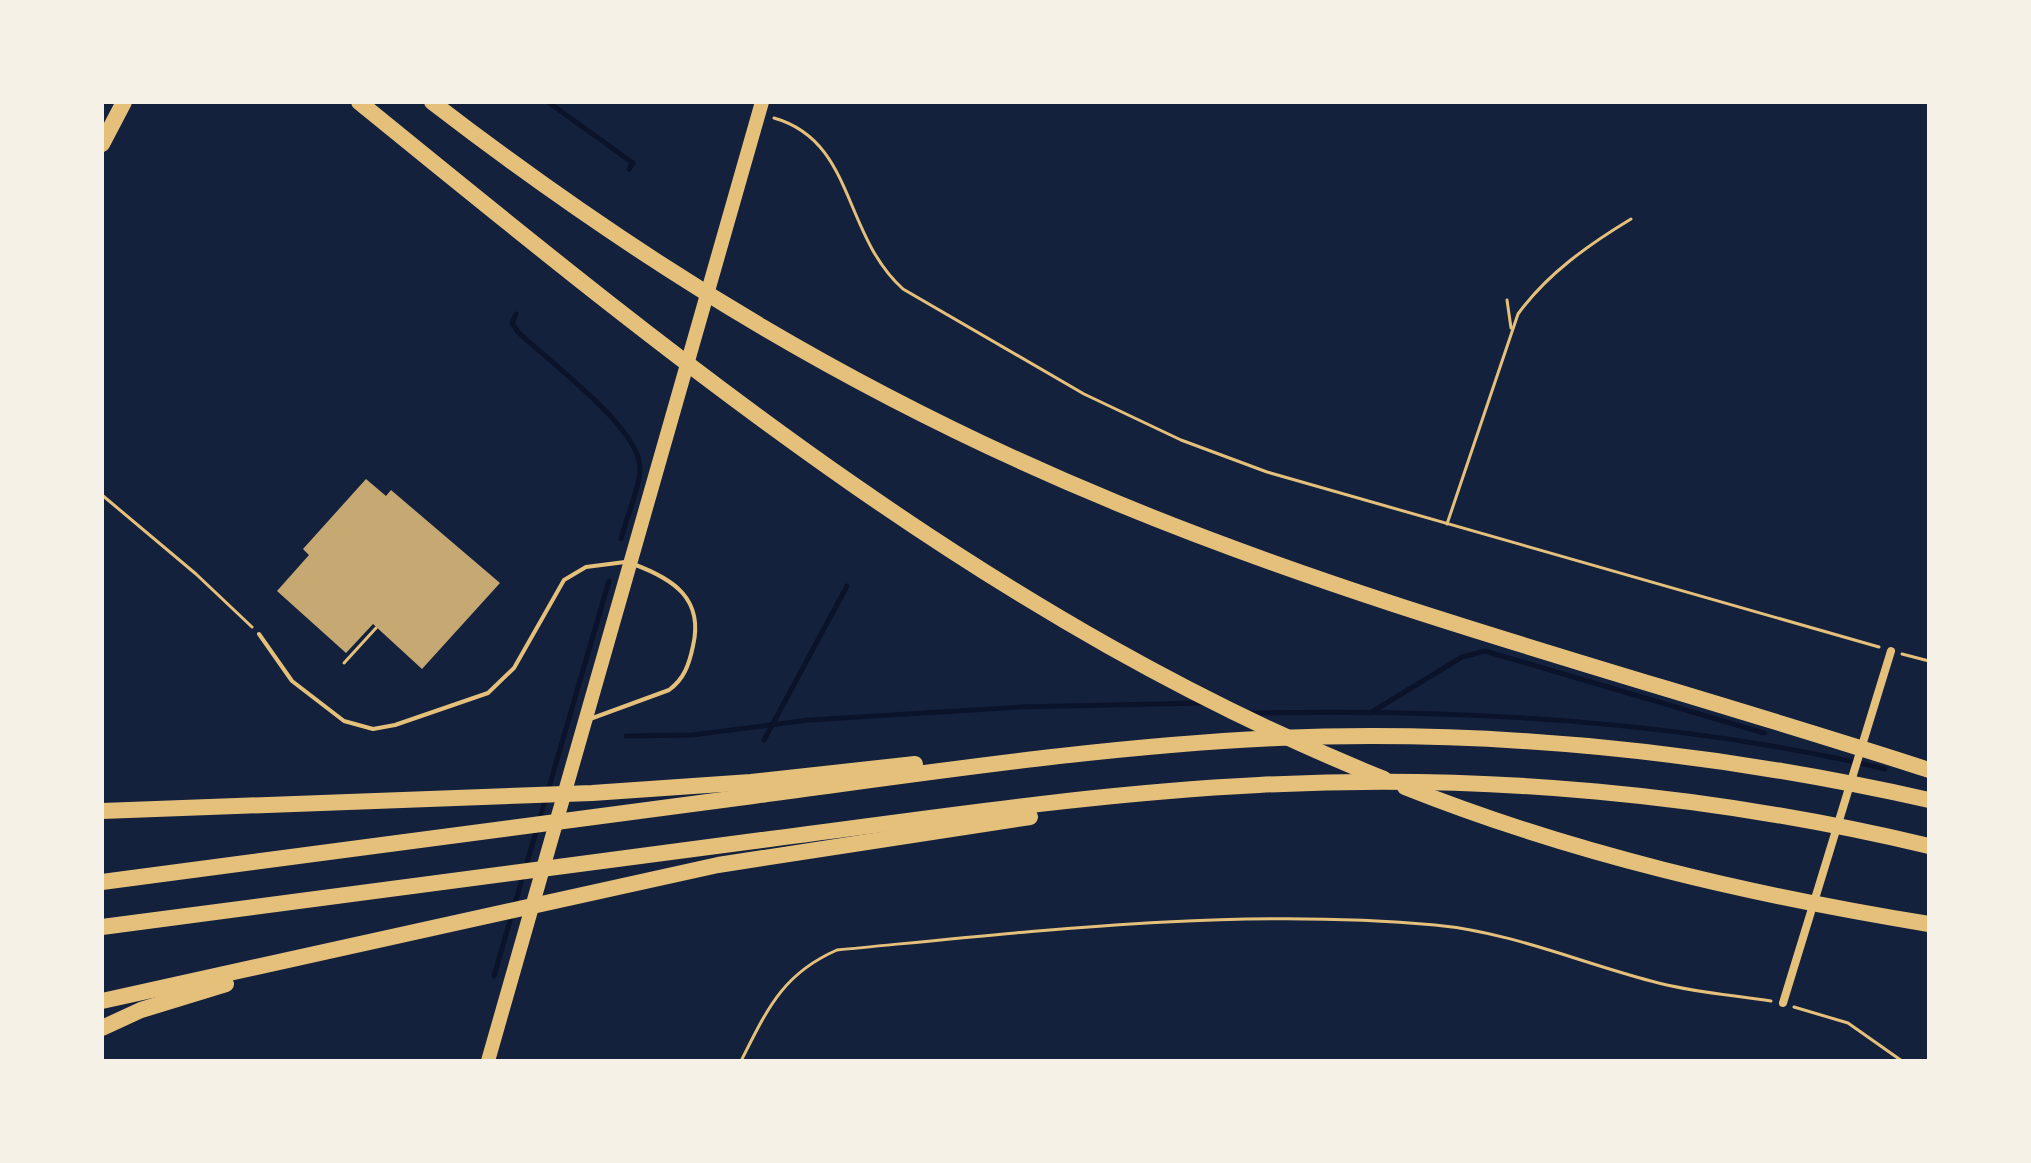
<svg xmlns="http://www.w3.org/2000/svg" width="2031" height="1163" viewBox="0 0 2031 1163" font-family="Jost,sans-serif">
  <style>
    .lines { fill: none; stroke-linecap: round; stroke-linejoin: round }
    .stream { stroke: #0b132b; stroke-width: 5 }
    .building { fill: #c6a872 }
    .path { stroke: #e5c07b; stroke-width: 3 }
    .service { stroke: #e5c07b; stroke-width: 4 }
    .minor { stroke: #e5c07b; stroke-width: 8 }
    .trunk { stroke: #e5c07b; stroke-width: 14 }
    .motorway { stroke: #e5c07b; stroke-width: 16 }
  </style>
  <rect width="100%" height="100%" fill="#14213d"/>
  <g class="lines">
    <g class="stream">
      <path d="M 548,102 L 633,163 L 629,169"/>
      <path d="M 516,314 L 512,323 L 518,332 C 548,361 638,426 640,467 C 641,485 625,521 621,539"/>
      <path d="M 1252,713 C 1464,709 1678,720 1885,769"/>
      <path d="M 1370,713 L 1462,657 L 1485,651 L 1764,733"/>
      <path d="M 626,736 L 692,735 L 809,720 L 1021,707 L 1203,703"/>
      <path d="M 764,740 L 847,586"/>
      <path d="M 494,976 L 609,581"/>
    </g>
  </g>
  <path class="building" d="M 366,479 L 386,496 L 391,490 L 500,583 L 422,669 L 373,624 L 346,653 L 277,591 L 309,555 L 303,549 Z"/>
  <g class="lines">
    <g class="path">
      <path d="M 774,118 C 855,141 842,234 903,289 L 1084,394 L 1181,440 L 1267,472 L 1879,647"/>
      <path d="M 1507,300 L 1511,328"/>
      <path d="M 102,495 L 196,574 L 252,627"/>
      <path d="M 1447,524 L 1518,314 C 1547,274 1588,245 1631,219"/>
      <path d="M 1902,654 L 1929,661"/>
      <path d="M 344,663 L 376,628"/>
      <path d="M 1794,1007 L 1848,1023 L 1902,1061"/>
      <path d="M 741,1061 C 767,1010 782,974 837,950 C 1035,931 1236,907 1435,925 C 1510,932 1579,962 1651,981 C 1690,992 1732,995 1771,1001"/>
    </g>
    <g class="service">
      <path d="M 259,634 L 292,681 L 344,721 L 373,729 L 395,725 L 488,693 L 514,668 L 564,580 L 586,567 L 625,562"/>
      <path d="M 590,719 L 669,690 C 684,679 689,665 693,646 C 704,599 674,579 633,564"/>
    </g>
    <path class="minor" d="M 1783,1003 L 1891,651"/>
    <path class="trunk" d="M 488,1061 L 762,102"/>
    <g class="motorway">
      <path d="M 359,102 C 677,361 999,625 1384,779"/>
      <path d="M 432,102 C 649,269 864,399 1117,503 C 1381,612 1659,682 1929,770"/>
      <path d="M 102,144 L 124,102"/>
      <path d="M 1405,787 C 1573,854 1751,895 1929,924"/>
      <path d="M 102,811 L 592,793 L 751,782 L 915,764"/>
      <path d="M 102,882 C 319,854 536,824 753,796 C 927,773 1102,746 1277,738 C 1496,729 1715,752 1929,800"/>
      <path d="M 102,927 C 322,898 542,869 762,840 C 927,819 1093,793 1259,785 C 1483,773 1711,794 1929,846"/>
      <path d="M 102,1001 L 718,865 L 1030,817"/>
      <path d="M 102,1028 L 141,1010 L 226,984"/>
    </g>
  </g>
  <rect width="2031" height="1163" fill="none" stroke="#f6f1e7" stroke-width="208"/>
</svg>
